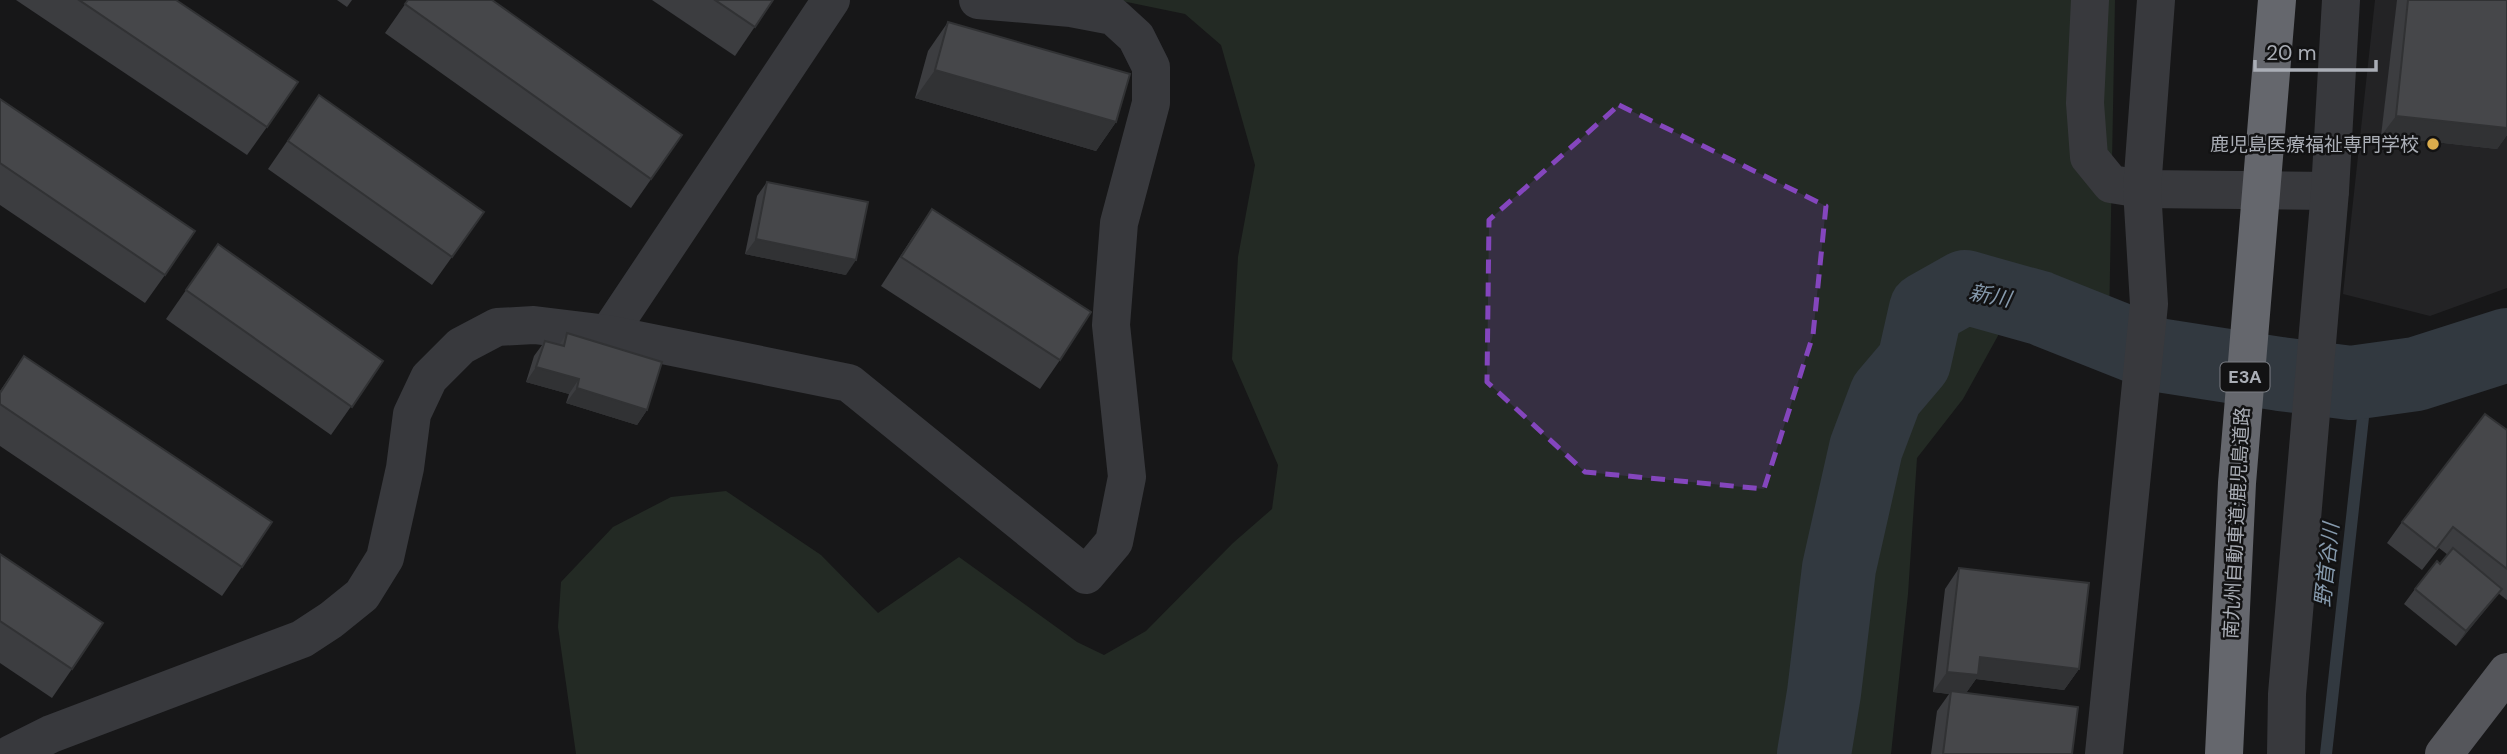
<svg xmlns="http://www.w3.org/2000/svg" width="2507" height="754" viewBox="0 0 2507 754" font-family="'DM Sans','Noto Sans JP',sans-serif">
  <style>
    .built { fill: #232325 }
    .green { fill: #232a24 }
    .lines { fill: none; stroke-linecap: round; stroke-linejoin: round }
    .stream { stroke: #323940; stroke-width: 12 }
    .river { stroke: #323940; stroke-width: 74 }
    .minor { stroke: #38393d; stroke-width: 38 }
    .major { stroke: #55565b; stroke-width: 38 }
    .highway { stroke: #65676d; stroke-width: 38 }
    .wall { fill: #3c3d40 }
    .shaded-wall { fill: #313234 }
    .building { fill: #46474a; stroke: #313234; stroke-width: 2 }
    .marked { fill: #8446bd; fill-opacity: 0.2; stroke: #8446bd; stroke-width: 5; stroke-dasharray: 14 9; stroke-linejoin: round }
    .poi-dot { fill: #dbac4c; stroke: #121213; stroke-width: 2.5 }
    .labels { text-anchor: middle; stroke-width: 5; stroke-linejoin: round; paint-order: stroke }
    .shield { fill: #121213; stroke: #7c7f85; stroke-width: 2 }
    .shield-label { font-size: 18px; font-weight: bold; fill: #aaaeb6 }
    .poi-label { font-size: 19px; fill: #aaaeb6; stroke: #121213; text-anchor: end }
    .street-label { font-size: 19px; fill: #aaaeb6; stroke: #121213 }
    .water-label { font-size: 21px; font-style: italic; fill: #869aad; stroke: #121213 }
  </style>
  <rect width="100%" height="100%" fill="#171718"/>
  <path class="built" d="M 2375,0 L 2507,0 L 2507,288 L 2430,316 L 2343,294 Z"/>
  <path class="green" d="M 1117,0 L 2115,0 L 2109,325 L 2026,285 L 1963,399 L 1917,458 L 1908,594 L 1891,754 L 576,754 L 558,627 L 561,582 L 613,527 L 671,497 L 726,491 L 821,555 L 878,613 L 959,557 L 1077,642 L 1104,655 L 1146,631 L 1233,543 L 1272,509 L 1278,465 L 1232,359 L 1238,257 L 1255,165 L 1221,45 L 1185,14 Z"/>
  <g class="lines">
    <path class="stream" d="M 2326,754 L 2367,381"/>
    <path class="river" d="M 1814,754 L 1824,693 L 1839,568 L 1866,448 L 1886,395 L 1914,362 L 1926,309 L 1965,287 L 2040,308 L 2158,355 L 2280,374 L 2351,383 L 2416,374 L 2507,345"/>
    <g class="minor">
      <path d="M 2090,0 L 2085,103 L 2089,157 L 2111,184 L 2142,189 L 2330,191"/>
      <path d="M 608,334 L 831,0"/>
      <path d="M 11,754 L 51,734 L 302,639 L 331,620 L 362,595 L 385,558 L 405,468 L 412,414 L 429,378 L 461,346 L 497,327 L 534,325 L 608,334 L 849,383 L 1086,575 L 1114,542 L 1127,477 L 1111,325 L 1119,223 L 1151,103 L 1151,67 L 1136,37 L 1113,16 L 1071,8 L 978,0"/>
      <path d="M 2104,754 L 2149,304 L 2142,189 L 2156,0"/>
      <path d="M 2286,754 L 2287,694 L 2330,191 L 2341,0"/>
    </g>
    <path class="major" d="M 2444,754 L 2507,672"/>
    <path class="highway" d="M 2224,754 L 2237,483 L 2277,0"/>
  </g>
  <g class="wall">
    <path d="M 16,0 L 176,0 L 267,127 L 247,155 Z"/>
    <path d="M 337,0 L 352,0 L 347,7 Z"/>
    <path d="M 408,0 L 682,135 L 631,208 L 385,33 Z"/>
    <path d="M 652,0 L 773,0 L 735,56 Z"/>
    <path d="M 2397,0 L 2507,0 L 2507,135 L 2497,149 L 2381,136 Z"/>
    <path d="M 948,22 L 1116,122 L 1096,151 L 915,98 L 928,51 Z"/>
    <path d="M 319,95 L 484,212 L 432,285 L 268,169 Z"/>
    <path d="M 0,99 L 165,275 L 145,303 L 0,205 Z"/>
    <path d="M 767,182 L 846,275 L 745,254 L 757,196 Z"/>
    <path d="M 932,209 L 1060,360 L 1040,389 L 881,286 L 912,238 Z"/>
    <path d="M 218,244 L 383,361 L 331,435 L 166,319 Z"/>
    <path d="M 567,333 L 647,410 L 637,425 L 566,403 L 569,394 L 526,382 L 534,356 L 545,341 L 559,345 Z"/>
    <path d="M 24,356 L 242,567 L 222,596 L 0,446 L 0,391 Z"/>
    <path d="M 2507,430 L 2507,600 L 2498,593 L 2456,646 L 2404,604 L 2415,589 L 2448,555 L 2439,548 L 2422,570 L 2387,543 L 2402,522 Z"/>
    <path d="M 0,554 L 72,669 L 52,698 L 0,663 Z"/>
    <path d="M 1959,568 L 2079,669 L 2064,690 L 1976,679 L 1966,693 L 2072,754 L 1931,754 L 1937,711 L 1949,694 L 1933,692 L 1945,589 Z"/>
  </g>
  <g class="shaded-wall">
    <path d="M 935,70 L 1116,122 L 1096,151 L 915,98 Z"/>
    <path d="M 2396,116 L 2507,128 L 2507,135 L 2497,149 L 2381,136 Z"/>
    <path d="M 756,239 L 856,260 L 846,275 L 745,254 Z"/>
    <path d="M 536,367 L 579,379 L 569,394 L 526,382 Z"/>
    <path d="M 577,388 L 647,410 L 637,425 L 566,403 Z"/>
    <path d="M 2502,589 L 2491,603 L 2456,646 L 2466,631 Z"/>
    <path d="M 1980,657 L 2079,669 L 2064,690 L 1976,679 L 1964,696 L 1951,691 L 1949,694 L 1933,692 L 1947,672 Z"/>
  </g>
  <g class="building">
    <path d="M 79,0 L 176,0 L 298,82 L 267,127 Z"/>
    <path d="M 408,0 L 492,0 L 682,135 L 651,179 L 405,4 Z"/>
    <path d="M 715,0 L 773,0 L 755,27 Z"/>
    <path d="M 2408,0 L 2507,0 L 2507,128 L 2396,116 Z"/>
    <path d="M 948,22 L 1130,74 L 1116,122 L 935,70 Z"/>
    <path d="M 319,95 L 484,212 L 452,257 L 288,141 Z"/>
    <path d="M 0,99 L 195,231 L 165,275 L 0,163 Z"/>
    <path d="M 767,182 L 868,202 L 856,260 L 756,239 Z"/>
    <path d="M 932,209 L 1091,312 L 1060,360 L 901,257 Z"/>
    <path d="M 218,244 L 383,361 L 352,407 L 186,290 Z"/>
    <path d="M 567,333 L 662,362 L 647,410 L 577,388 L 579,379 L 536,367 L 545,341 L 564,346 Z"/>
    <path d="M 24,356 L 272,522 L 242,567 L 0,404 L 0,393 Z"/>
    <path d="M 2485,414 L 2507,430 L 2507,569 L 2453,527 L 2436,549 L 2402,522 Z"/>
    <path d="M 2453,548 L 2502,589 L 2466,631 L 2415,589 L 2437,561 L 2440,564 Z"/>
    <path d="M 0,554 L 103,623 L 72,669 L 0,621 Z"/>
    <path d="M 1959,568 L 2089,583 L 2079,669 L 1980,657 L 1978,675 L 1947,672 Z"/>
    <path d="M 1951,691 L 2078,707 L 2072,754 L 1943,754 Z"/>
  </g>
  <path class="marked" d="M 1619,105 L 1826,206 L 1813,335 L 1764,489 L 1585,472 L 1487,382 L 1489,220 Z"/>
  <circle class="poi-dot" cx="2433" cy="144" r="7"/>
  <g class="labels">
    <rect class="shield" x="2220.5" y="362.5" width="49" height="29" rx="5"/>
    <g class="shield-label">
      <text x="2245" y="383">E3A</text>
    </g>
    <g class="poi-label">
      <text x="2419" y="151">鹿児島医療福祉専門学校</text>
    </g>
    <g class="street-label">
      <text transform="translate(2236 523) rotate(-87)" y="7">南九州自動車道;鹿児島道路</text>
    </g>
    <g class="water-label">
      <text transform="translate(1990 296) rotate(11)" y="7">新川</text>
      <text transform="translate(2327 565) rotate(-84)" y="7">野首谷川</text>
    </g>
  </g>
  <path d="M2255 60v10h121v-10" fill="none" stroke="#aaaeb6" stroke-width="3.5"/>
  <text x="2266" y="60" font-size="21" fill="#aaaeb6" stroke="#121213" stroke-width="5" paint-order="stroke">20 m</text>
</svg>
